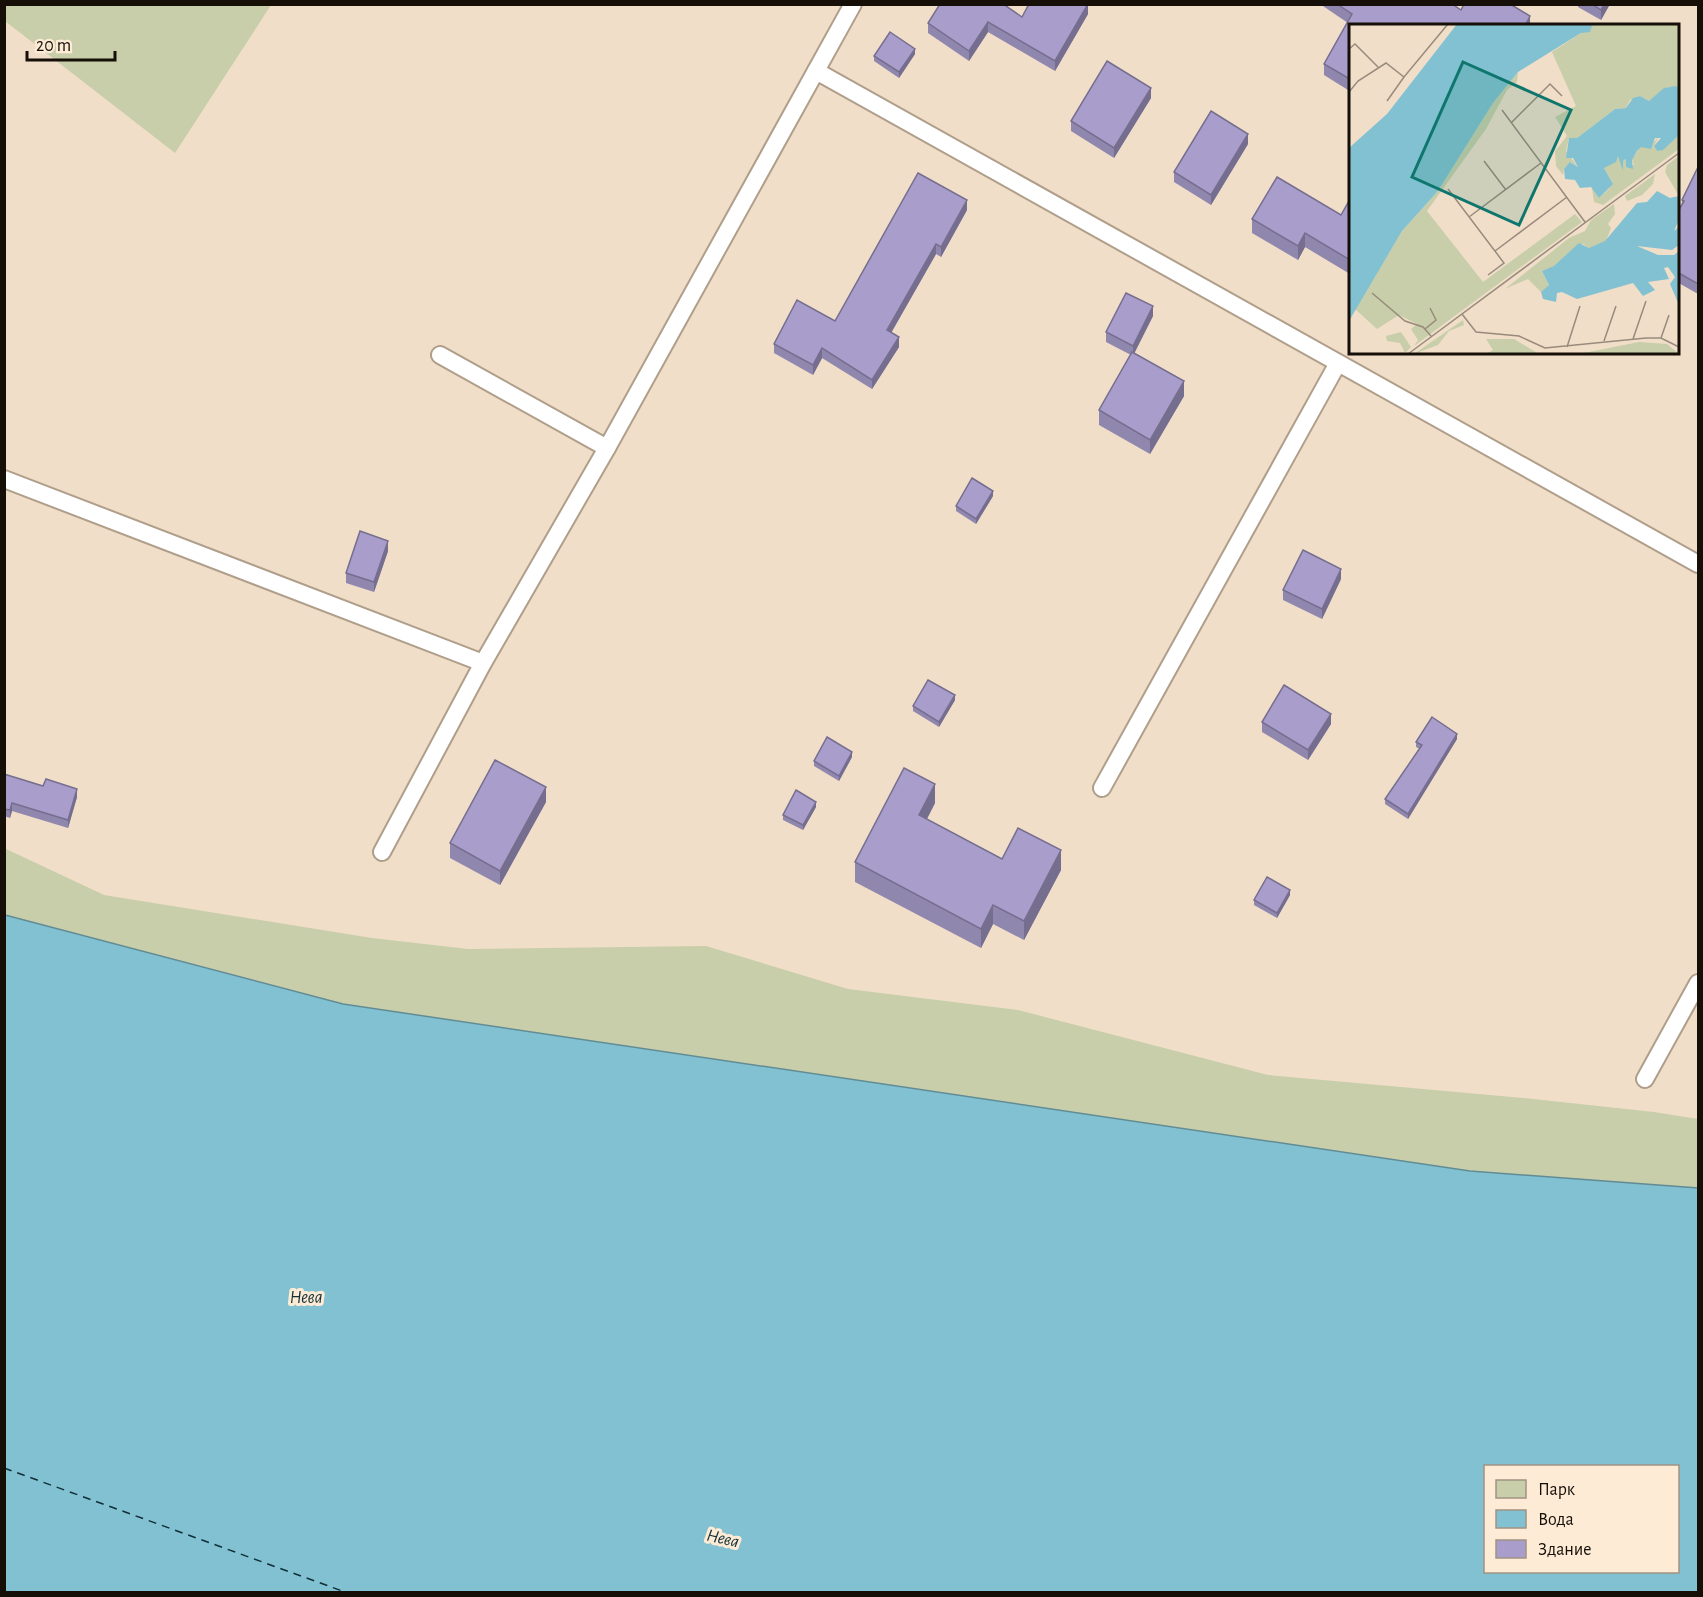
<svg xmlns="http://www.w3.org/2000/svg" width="1703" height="1597" viewBox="0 0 1703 1597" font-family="'Alegreya Sans',sans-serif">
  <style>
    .green { fill: #c8cea9 }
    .water { fill: #82c1d1; stroke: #618c95; stroke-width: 1.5; fill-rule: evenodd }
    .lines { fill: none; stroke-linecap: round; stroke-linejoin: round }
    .ferry { stroke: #102f37; stroke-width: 1.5; stroke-dasharray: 8 6; stroke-linecap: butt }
    .service-casing { stroke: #af9e8a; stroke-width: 20 }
    .service { stroke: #fff; stroke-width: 16 }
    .wall { fill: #9087af }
    .shaded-wall { fill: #766e8e }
    .building { fill: #a89dcb; stroke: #766e8e; stroke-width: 1.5 }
    .labels { text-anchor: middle; stroke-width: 6; stroke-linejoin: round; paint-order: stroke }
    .water-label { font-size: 18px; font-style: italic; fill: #102f37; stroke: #fdebd5 }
    .inset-river { fill: none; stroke: #82c1d1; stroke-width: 3 }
    .inset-road { fill: none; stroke: #988b7c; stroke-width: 1.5 }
    .view { fill: #0f766e; fill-opacity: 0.15; stroke: #0f766e; stroke-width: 3 }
    .inset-edge { fill: none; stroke: #150f08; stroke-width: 3 }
  </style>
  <rect width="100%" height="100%" fill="#f0dec9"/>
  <g class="green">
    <path d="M 4,5 L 5,4 L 271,5 L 175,153 L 5,21 Z"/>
    <path d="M 4,848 L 104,895 L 372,938 L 468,949 L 706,946 L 848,989 L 1018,1010 L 1268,1075 L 1523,1098 L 1654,1112 L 1698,1119 L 1698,1188 L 1470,1171 L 343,1004 L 5,915 Z"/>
  </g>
  <path class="water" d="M 5,915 L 343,1004 L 1470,1171 L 1698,1188 L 1698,1592 L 5,1592 ZM 1486,1466 L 1678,1466 L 1678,1572 L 1486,1572 Z"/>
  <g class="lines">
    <path class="ferry" d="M 4,1468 L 345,1592"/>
    <defs>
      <g id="service">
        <path d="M 816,71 L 1698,564"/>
        <path d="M 440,355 L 607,448"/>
        <path d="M 4,479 L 483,663"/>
        <path d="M 1102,788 L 1338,363"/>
        <path d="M 382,852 L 483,663 L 607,448 L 853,4"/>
        <path d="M 1645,1079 L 1698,983"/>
      </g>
    </defs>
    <use href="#service" class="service-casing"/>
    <use href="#service" class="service"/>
  </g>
  <g class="wall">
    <path d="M 1320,4 L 1452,4 L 1461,10 L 1530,26 L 1350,26 L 1348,90 L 1324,75 L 1324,64 L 1348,23 Z"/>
    <path d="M 1578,4 L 1610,4 L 1601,20 L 1578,7 Z"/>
    <path d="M 1088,14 L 1055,71 L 988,32 L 969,61 L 928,33 L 928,23 Z"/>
    <path d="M 915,54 L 899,78 L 874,61 L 874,56 Z"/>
    <path d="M 1151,98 L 1114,158 L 1071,131 L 1071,121 Z"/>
    <path d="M 1248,144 L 1211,205 L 1174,182 L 1174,172 Z"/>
    <path d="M 1698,167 L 1698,294 L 1677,282 L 1677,213 L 1682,204 L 1682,200 Z"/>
    <path d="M 1350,199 L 1350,274 L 1305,247 L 1298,260 L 1252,233 L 1252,219 L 1341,215 Z"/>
    <path d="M 967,210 L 941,257 L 936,254 L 891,333 L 899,347 L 872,389 L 822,358 L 813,375 L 774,353 L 774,344 L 835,321 Z"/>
    <path d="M 1153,316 L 1134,353 L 1184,396 L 1150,454 L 1099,425 L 1099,410 L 1131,355 L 1106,342 L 1106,332 Z"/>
    <path d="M 993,496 L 976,524 L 956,511 L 956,506 Z"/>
    <path d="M 388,551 L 374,592 L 346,583 L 346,573 Z"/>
    <path d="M 1341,579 L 1322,619 L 1283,600 L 1283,590 Z"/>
    <path d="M 955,700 L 939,727 L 913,711 L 913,706 Z"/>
    <path d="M 1262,722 L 1331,724 L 1308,760 L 1262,732 Z"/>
    <path d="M 1457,739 L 1408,819 L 1385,804 L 1385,799 L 1420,749 L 1416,747 L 1416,742 Z"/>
    <path d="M 852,757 L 839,781 L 814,766 L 814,761 Z"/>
    <path d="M 4,774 L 77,797 L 68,828 L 12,811 L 10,818 L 4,816 Z"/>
    <path d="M 546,802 L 500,885 L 450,858 L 450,843 Z"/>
    <path d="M 935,803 L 927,819 L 1002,859 L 1061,870 L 1024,940 L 993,924 L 981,948 L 855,882 L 855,862 Z"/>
    <path d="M 816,807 L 803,830 L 783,820 L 783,815 Z"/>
    <path d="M 1290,895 L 1277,918 L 1254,905 L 1254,900 Z"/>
  </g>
  <g class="shaded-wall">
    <path d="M 1088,4 L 1088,14 L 1055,71 L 1055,61 Z"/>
    <path d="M 1604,4 L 1610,4 L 1601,20 L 1601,10 Z"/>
    <path d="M 1530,16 L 1530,26 L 1525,26 Z"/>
    <path d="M 988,22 L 988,32 L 969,61 L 969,51 Z"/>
    <path d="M 915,49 L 915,54 L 899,78 L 899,72 Z"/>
    <path d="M 1350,75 L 1350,86 L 1348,90 L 1348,78 Z"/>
    <path d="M 1151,88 L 1151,98 L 1114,158 L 1114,148 Z"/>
    <path d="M 1248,134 L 1248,144 L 1211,205 L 1211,195 Z"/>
    <path d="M 967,200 L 967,210 L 941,257 L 941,247 Z"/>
    <path d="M 1305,233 L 1305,247 L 1298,260 L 1298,246 Z"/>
    <path d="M 936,244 L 936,254 L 887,340 L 887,330 Z"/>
    <path d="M 1153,306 L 1153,316 L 1133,356 L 1133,346 Z"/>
    <path d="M 899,337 L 899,347 L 872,389 L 872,380 Z"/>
    <path d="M 822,348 L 822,358 L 813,375 L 813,365 Z"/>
    <path d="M 1184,381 L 1184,396 L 1150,454 L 1150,440 Z"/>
    <path d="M 993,491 L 993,496 L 976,524 L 976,519 Z"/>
    <path d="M 388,541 L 388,551 L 374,592 L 374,582 Z"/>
    <path d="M 1341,569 L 1341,579 L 1322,619 L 1322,609 Z"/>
    <path d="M 955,695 L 955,700 L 939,727 L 939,722 Z"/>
    <path d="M 1331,714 L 1331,724 L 1308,760 L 1308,750 Z"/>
    <path d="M 1457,734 L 1457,739 L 1408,819 L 1408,814 Z"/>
    <path d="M 852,752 L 852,757 L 839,781 L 839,776 Z"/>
    <path d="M 935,784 L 935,803 L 919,834 L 919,815 Z"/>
    <path d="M 546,787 L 546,802 L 500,885 L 500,871 Z"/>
    <path d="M 77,789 L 77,797 L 68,828 L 68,820 Z"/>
    <path d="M 816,802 L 816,807 L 803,830 L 803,825 Z"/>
    <path d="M 12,803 L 12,811 L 10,818 L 10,810 Z"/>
    <path d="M 1061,850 L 1061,870 L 1024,940 L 1024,921 Z"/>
    <path d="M 1290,890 L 1290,895 L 1277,918 L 1277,913 Z"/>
    <path d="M 993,905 L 993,924 L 981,948 L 981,929 Z"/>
  </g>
  <g class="building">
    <path d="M 940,4 L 1003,4 L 1022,17 L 1029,4 L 1088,4 L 1055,61 L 988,22 L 969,51 L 928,23 Z"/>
    <path d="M 1337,4 L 1452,4 L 1461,10 L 1464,4 L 1510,4 L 1530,16 L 1525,26 L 1350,26 L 1350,75 L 1348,78 L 1324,64 L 1352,14 Z"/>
    <path d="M 1592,4 L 1604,4 L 1601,10 Z"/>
    <path d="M 890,32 L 915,49 L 899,72 L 874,56 Z"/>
    <path d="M 1107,61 L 1151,88 L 1114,148 L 1071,121 Z"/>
    <path d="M 1211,111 L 1248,134 L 1211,195 L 1174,172 Z"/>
    <path d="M 1698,167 L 1698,284 L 1677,272 L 1677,213 L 1684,201 L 1682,200 Z"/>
    <path d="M 918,173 L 967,200 L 941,247 L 936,244 L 887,330 L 899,337 L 872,380 L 822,348 L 813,365 L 774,344 L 797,300 L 835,321 Z"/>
    <path d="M 1277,177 L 1341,215 L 1350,199 L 1350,260 L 1305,233 L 1298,246 L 1252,219 Z"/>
    <path d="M 1126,293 L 1153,306 L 1133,346 L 1106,332 Z"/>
    <path d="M 1132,352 L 1184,381 L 1150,440 L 1099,410 Z"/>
    <path d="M 972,478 L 993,491 L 976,519 L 956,506 Z"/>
    <path d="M 360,531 L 388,541 L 374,582 L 346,573 Z"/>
    <path d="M 1303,550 L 1341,569 L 1322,609 L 1283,590 Z"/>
    <path d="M 928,680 L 955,695 L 939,722 L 913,706 Z"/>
    <path d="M 1284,685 L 1331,714 L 1308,750 L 1262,722 Z"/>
    <path d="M 1432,717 L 1457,734 L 1408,814 L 1385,799 L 1422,745 L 1416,742 Z"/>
    <path d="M 827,737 L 852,752 L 839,776 L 814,761 Z"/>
    <path d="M 495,760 L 546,787 L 500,871 L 450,843 Z"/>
    <path d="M 904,768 L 935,784 L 919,815 L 1002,859 L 1018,828 L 1061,850 L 1024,921 L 993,905 L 981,929 L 855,862 Z"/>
    <path d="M 4,774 L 43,786 L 46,779 L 77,789 L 68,820 L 12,803 L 10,810 L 4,809 Z"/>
    <path d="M 796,790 L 816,802 L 803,825 L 783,815 Z"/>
    <path d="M 1267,877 L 1290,890 L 1277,913 L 1254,900 Z"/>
  </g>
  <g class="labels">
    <g class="water-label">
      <text x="306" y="1303">Нева</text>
      <text transform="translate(723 1538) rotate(13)" y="6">Нева</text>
    </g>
  </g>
  <g transform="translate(1349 24)">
    <rect width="330" height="330" fill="#f0dec9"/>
    <path d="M 255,0 L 330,0 L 330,64 L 319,63 L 300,77 L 291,72 L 281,76 L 277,84 L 266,85 L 228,114 L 220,114 L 217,127 L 229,143 L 222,138 L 215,145 L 214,151 L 207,142 L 206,127 L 218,112 L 206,93 L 227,82 L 203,28 L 243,2 ZM 169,48 L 168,58 L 158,66 L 137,105 L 78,187 L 134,258 L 226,190 L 233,198 L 65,322 L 69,316 L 62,305 L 68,300 L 50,291 L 28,305 L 6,285 L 53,207 L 89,167 L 144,79 ZM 330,111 L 330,125 L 254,181 L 245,178 L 243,164 L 250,174 L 260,165 L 263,158 L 255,144 L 269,131 L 274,146 L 274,137 L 278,135 L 278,143 L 285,141 L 283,135 L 292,122 L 301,123 L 310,112 L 305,122 L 308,127 ZM 330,132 L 330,172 L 316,148 L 318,141 ZM 306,150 L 304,160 L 293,171 L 278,177 L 276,172 ZM 265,180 L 266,190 L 259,200 L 262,204 L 257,217 L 240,224 L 234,220 L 228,222 L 205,243 L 193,247 L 200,261 L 196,265 L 192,268 L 179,255 L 156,265 L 220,214 L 236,207 L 242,196 ZM 114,296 L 115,301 L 100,307 L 89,321 L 65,330 ZM 52,308 L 62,323 L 56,329 L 51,319 L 38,317 L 37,312 ZM 137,315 L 165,315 L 190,330 L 137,330 L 144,326 ZM 290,318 L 318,320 L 330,330 L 230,330 Z" fill="#c8cea9"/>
    <path d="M 108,0 L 255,0 L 243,2 L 241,8 L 232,9 L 169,48 L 144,79 L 89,167 L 53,207 L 0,297 L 0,124 L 38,90 ZM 327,62 L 330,64 L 330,111 L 314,126 L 308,127 L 305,122 L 312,114 L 306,114 L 302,125 L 292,123 L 288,127 L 283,136 L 284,145 L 277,143 L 277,135 L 274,137 L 274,147 L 269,132 L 267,138 L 255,144 L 264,160 L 250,174 L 242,163 L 231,164 L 226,156 L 216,155 L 215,145 L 221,138 L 229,143 L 224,134 L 217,134 L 220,114 L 228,114 L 266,85 L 277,84 L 284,74 L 291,72 L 300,77 L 315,64 ZM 308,167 L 321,174 L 330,172 L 330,196 L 325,207 L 330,203 L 330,221 L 323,226 L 288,222 L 309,231 L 325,231 L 330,227 L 330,281 L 321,260 L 326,253 L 319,243 L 315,244 L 320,255 L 299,258 L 306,266 L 294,272 L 284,259 L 228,275 L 213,268 L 208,269 L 207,278 L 194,275 L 192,268 L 200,261 L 193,247 L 205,242 L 230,219 L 240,224 L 256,217 L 288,179 L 298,178 Z" fill="#82c1d1"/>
    <path class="inset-river" d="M 0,156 L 48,119 L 166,0"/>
    <path class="inset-road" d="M 0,25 L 6,20 L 29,43M 0,68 L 9,57 L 37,39 L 55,53 L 99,0M 38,77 L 55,53M 153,86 L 236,198M 162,99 L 201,60 L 213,72M 135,137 L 157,166M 99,165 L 155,239 L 139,251M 120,193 L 192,139M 146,227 L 218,173M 23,269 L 56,297 L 74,303 L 82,312M 113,290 L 127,308 L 170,312 L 196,324 L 297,314 L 312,314 L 330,323M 76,305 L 87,296 L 81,284M 312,314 L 320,291M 284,315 L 297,277M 255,317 L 267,282M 218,323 L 231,282M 59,330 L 330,129"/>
    <path class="view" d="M 114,38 L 222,86 L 170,201 L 63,153 Z"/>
    <rect width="330" height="330" class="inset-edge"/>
  </g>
  <rect width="1703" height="1597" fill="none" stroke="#150f08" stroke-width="12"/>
  <rect x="1484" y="1465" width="195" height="108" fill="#fdebd5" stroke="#a09383" stroke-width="1.5"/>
  <rect x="1496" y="1480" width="30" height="18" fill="#c8cea9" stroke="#a09383" stroke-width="1.5"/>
  <text x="1538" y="1495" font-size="18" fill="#150f08">Парк</text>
  <rect x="1496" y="1510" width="30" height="18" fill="#82c1d1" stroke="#a09383" stroke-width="1.5"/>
  <text x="1538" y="1525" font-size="18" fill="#150f08">Вода</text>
  <rect x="1496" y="1540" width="30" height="18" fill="#a89dcb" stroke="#a09383" stroke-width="1.5"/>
  <text x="1538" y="1555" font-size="18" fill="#150f08">Здание</text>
  <path d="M27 51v9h88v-9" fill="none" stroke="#150f08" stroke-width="3"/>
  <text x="36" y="51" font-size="18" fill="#150f08" stroke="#fdebd5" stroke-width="4.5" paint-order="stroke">20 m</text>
</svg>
